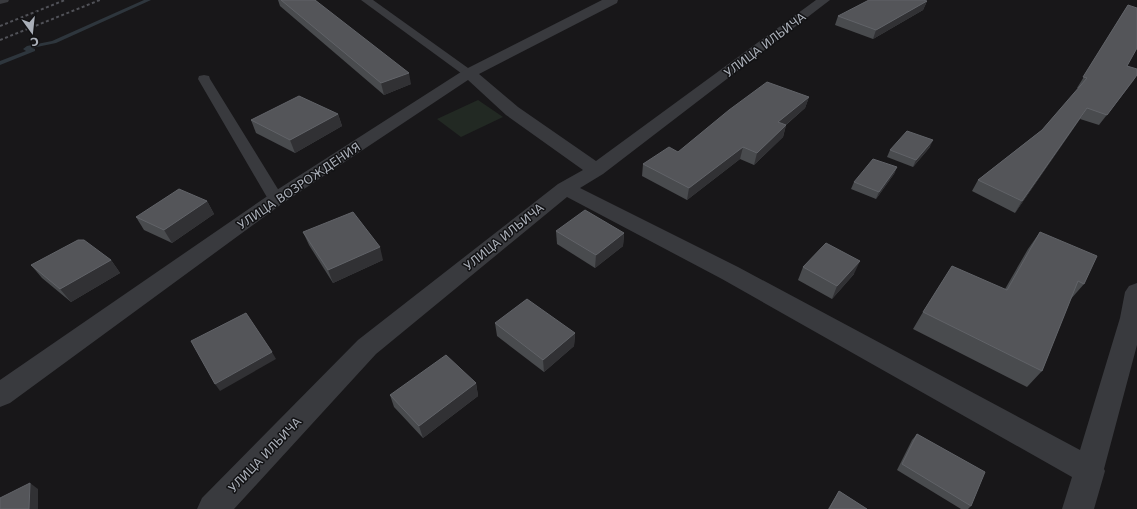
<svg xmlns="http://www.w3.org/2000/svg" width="1137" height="509" viewBox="0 0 1137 509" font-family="'DejaVu Sans',sans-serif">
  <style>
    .green { fill: #222923 }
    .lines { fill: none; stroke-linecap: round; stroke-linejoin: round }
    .stream { fill: #2e363d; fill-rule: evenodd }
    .lane { fill: #393a3e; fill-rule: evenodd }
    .street { fill: #393a3e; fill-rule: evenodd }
    .rail { stroke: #505157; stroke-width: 2; stroke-dasharray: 3 2.5; stroke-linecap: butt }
    .wall { fill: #494b4e }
    .shaded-wall { fill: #313134 }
    .building { fill: #545559; stroke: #616368 }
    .labels { text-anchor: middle; stroke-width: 3; stroke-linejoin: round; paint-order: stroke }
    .street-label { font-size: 12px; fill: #aaafb8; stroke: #121214 }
  </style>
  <rect width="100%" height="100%" fill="#181719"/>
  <path class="green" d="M 478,100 L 503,117 L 461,137 L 437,119 Z"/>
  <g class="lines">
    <path class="stream" d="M 144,0 L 151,0 L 56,43 L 32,48 L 35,49 L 35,51 L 0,65 L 0,61 L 26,51 L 23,49 L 27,46 L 52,41 Z"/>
    <g class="lane">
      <path d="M 0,0 L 9,0 L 8,2 L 0,4 Z"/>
      <path d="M 361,0 L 373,0 L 475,73 L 473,76 L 465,76 Z"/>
      <path d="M 204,75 L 209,76 L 210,79 L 284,199 L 282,203 L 276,204 L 270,203 L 268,199 L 198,79 L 199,76 Z"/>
    </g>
    <path class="street" d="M 602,0 L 618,0 L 617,3 L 479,74 L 518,107 L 596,161 L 816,0 L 830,0 L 603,174 L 580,188 L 738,267 L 1080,450 L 1120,318 L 1125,292 L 1129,286 L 1137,283 L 1137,345 L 1104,469 L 1105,471 L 1094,509 L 1062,509 L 1072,477 L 722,279 L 567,197 L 376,354 L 234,509 L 197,509 L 202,498 L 358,340 L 558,184 L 583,170 L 506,115 L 468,80 L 283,203 L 10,403 L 0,407 L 0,380 L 269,195 L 464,70 Z"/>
    <g class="rail">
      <path d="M 0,26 L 65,0"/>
      <path d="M 0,40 L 100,0"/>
    </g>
  </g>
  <g class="wall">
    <path d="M 278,0 L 315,0 L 411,84 L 384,95 L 280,6 Z"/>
    <path d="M 927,1 L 923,10 L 873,39 L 835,25 L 838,16 Z"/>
    <path d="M 1128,5 L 1127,66 L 1134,80 L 1099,125 L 1080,119 L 1015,213 L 972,191 L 978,180 L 1042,130 L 1079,88 L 1077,88 Z"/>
    <path d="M 809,97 L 805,108 L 786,125 L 783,137 L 754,165 L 740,159 L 687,200 L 642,176 L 643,164 L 678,152 Z"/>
    <path d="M 338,114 L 342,126 L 295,153 L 256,133 L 251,120 Z"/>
    <path d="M 930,147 L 913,167 L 887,157 L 890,150 Z"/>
    <path d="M 897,167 L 894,174 L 876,199 L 851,189 L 854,182 Z"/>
    <path d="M 207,201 L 214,214 L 172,243 L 144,230 L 136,217 Z"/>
    <path d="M 556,231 L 624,233 L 623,246 L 595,268 L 557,244 Z"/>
    <path d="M 303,232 L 383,260 L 333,283 L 309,245 Z"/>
    <path d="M 1040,232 L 1084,284 L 1070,300 L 1042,371 L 1027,387 L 913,329 L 923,312 L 1005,289 L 1028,249 Z"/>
    <path d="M 111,260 L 120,273 L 71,302 L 42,278 L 31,265 Z"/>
    <path d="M 803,267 L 854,274 L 832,299 L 798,280 Z"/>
    <path d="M 495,323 L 575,333 L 574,346 L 544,372 L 497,336 Z"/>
    <path d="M 476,383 L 478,396 L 423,438 L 394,407 L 390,395 Z"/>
    <path d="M 917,434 L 971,506 L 968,509 L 961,509 L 897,470 L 912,440 Z"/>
    <path d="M 839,491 L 867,509 L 828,509 Z"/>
  </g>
  <g class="shaded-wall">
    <path d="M 927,1 L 923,10 L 873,39 L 876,30 Z"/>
    <path d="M 409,73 L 411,84 L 384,95 L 381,83 Z"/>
    <path d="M 1137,75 L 1134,80 L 1099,125 L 1107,115 Z"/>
    <path d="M 809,97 L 805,108 L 775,134 L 778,122 Z"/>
    <path d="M 1087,108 L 1080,119 L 1015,213 L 1022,201 Z"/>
    <path d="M 338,114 L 342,126 L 295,153 L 290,140 Z"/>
    <path d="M 786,125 L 783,137 L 754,165 L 757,153 Z"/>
    <path d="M 933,140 L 930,147 L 913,167 L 916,160 Z"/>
    <path d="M 743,147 L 740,159 L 687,200 L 689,188 Z"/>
    <path d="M 897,167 L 894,174 L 876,199 L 879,192 Z"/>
    <path d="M 207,201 L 214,214 L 172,243 L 164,230 Z"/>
    <path d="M 624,233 L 623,246 L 595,268 L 596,255 Z"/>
    <path d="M 380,247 L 383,260 L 333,283 L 328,270 Z"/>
    <path d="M 111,260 L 120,273 L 71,302 L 60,289 Z"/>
    <path d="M 860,261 L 854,274 L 832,299 L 837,286 Z"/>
    <path d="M 575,333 L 574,346 L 544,372 L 543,360 Z"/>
    <path d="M 272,352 L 276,359 L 220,391 L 215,384 Z"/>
    <path d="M 476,383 L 478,396 L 423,438 L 419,426 Z"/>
    <path d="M 30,483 L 38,489 L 38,509 L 29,509 Z"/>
  </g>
  <g class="building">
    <path d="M 281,0 L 315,0 L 409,73 L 381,83 Z"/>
    <path d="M 869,0 L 923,0 L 927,1 L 876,30 L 838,16 Z"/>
    <path d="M 1128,5 L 1137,8 L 1137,48 L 1127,66 L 1137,69 L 1137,75 L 1107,115 L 1087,108 L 1022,201 L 978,180 L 1042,130 L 1087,78 L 1083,77 Z"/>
    <path d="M 767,82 L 809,97 L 778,122 L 786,125 L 757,153 L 743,147 L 689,188 L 643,164 L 669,147 L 678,152 L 729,110 Z"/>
    <path d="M 299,96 L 338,114 L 290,140 L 251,120 Z"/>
    <path d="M 907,131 L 933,140 L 916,160 L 890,150 Z"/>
    <path d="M 873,159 L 897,167 L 879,192 L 854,182 Z"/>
    <path d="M 179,189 L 207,201 L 164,230 L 136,217 Z"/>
    <path d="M 585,210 L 624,233 L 596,255 L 556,231 Z"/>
    <path d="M 353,212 L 380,247 L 328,270 L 303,232 Z"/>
    <path d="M 1040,232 L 1097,256 L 1084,284 L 1078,281 L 1042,371 L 923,312 L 952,266 L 1007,290 Z"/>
    <path d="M 78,240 L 84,240 L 111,260 L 60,289 L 31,265 Z"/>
    <path d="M 826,243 L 860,261 L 837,286 L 803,267 Z"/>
    <path d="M 527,299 L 575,333 L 543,360 L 495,323 Z"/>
    <path d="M 246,313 L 272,352 L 215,384 L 191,341 Z"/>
    <path d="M 446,355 L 476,383 L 419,426 L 390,395 Z"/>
    <path d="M 917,434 L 985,472 L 971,506 L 902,464 Z"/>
    <path d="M 30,483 L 29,509 L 0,509 L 0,498 Z"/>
    <path d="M 839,491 L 867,509 L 829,509 Z"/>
  </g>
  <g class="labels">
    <g class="street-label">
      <text transform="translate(765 45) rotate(-37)" y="4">УЛИЦА ИЛЬИЧА</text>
      <text transform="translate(299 186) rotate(-34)" y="4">УЛИЦА ВОЗРОЖДЕНИЯ</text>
      <text transform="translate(504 237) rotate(-39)" y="4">УЛИЦА ИЛЬИЧА</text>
      <text transform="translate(265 455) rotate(-46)" y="4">УЛИЦА ИЛЬИЧА</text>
    </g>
  </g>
  <g transform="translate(32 32) rotate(165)" stroke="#121214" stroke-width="3" paint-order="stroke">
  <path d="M0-3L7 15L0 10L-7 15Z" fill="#aaafb8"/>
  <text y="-6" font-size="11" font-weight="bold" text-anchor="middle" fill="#aaafb8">С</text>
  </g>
</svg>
